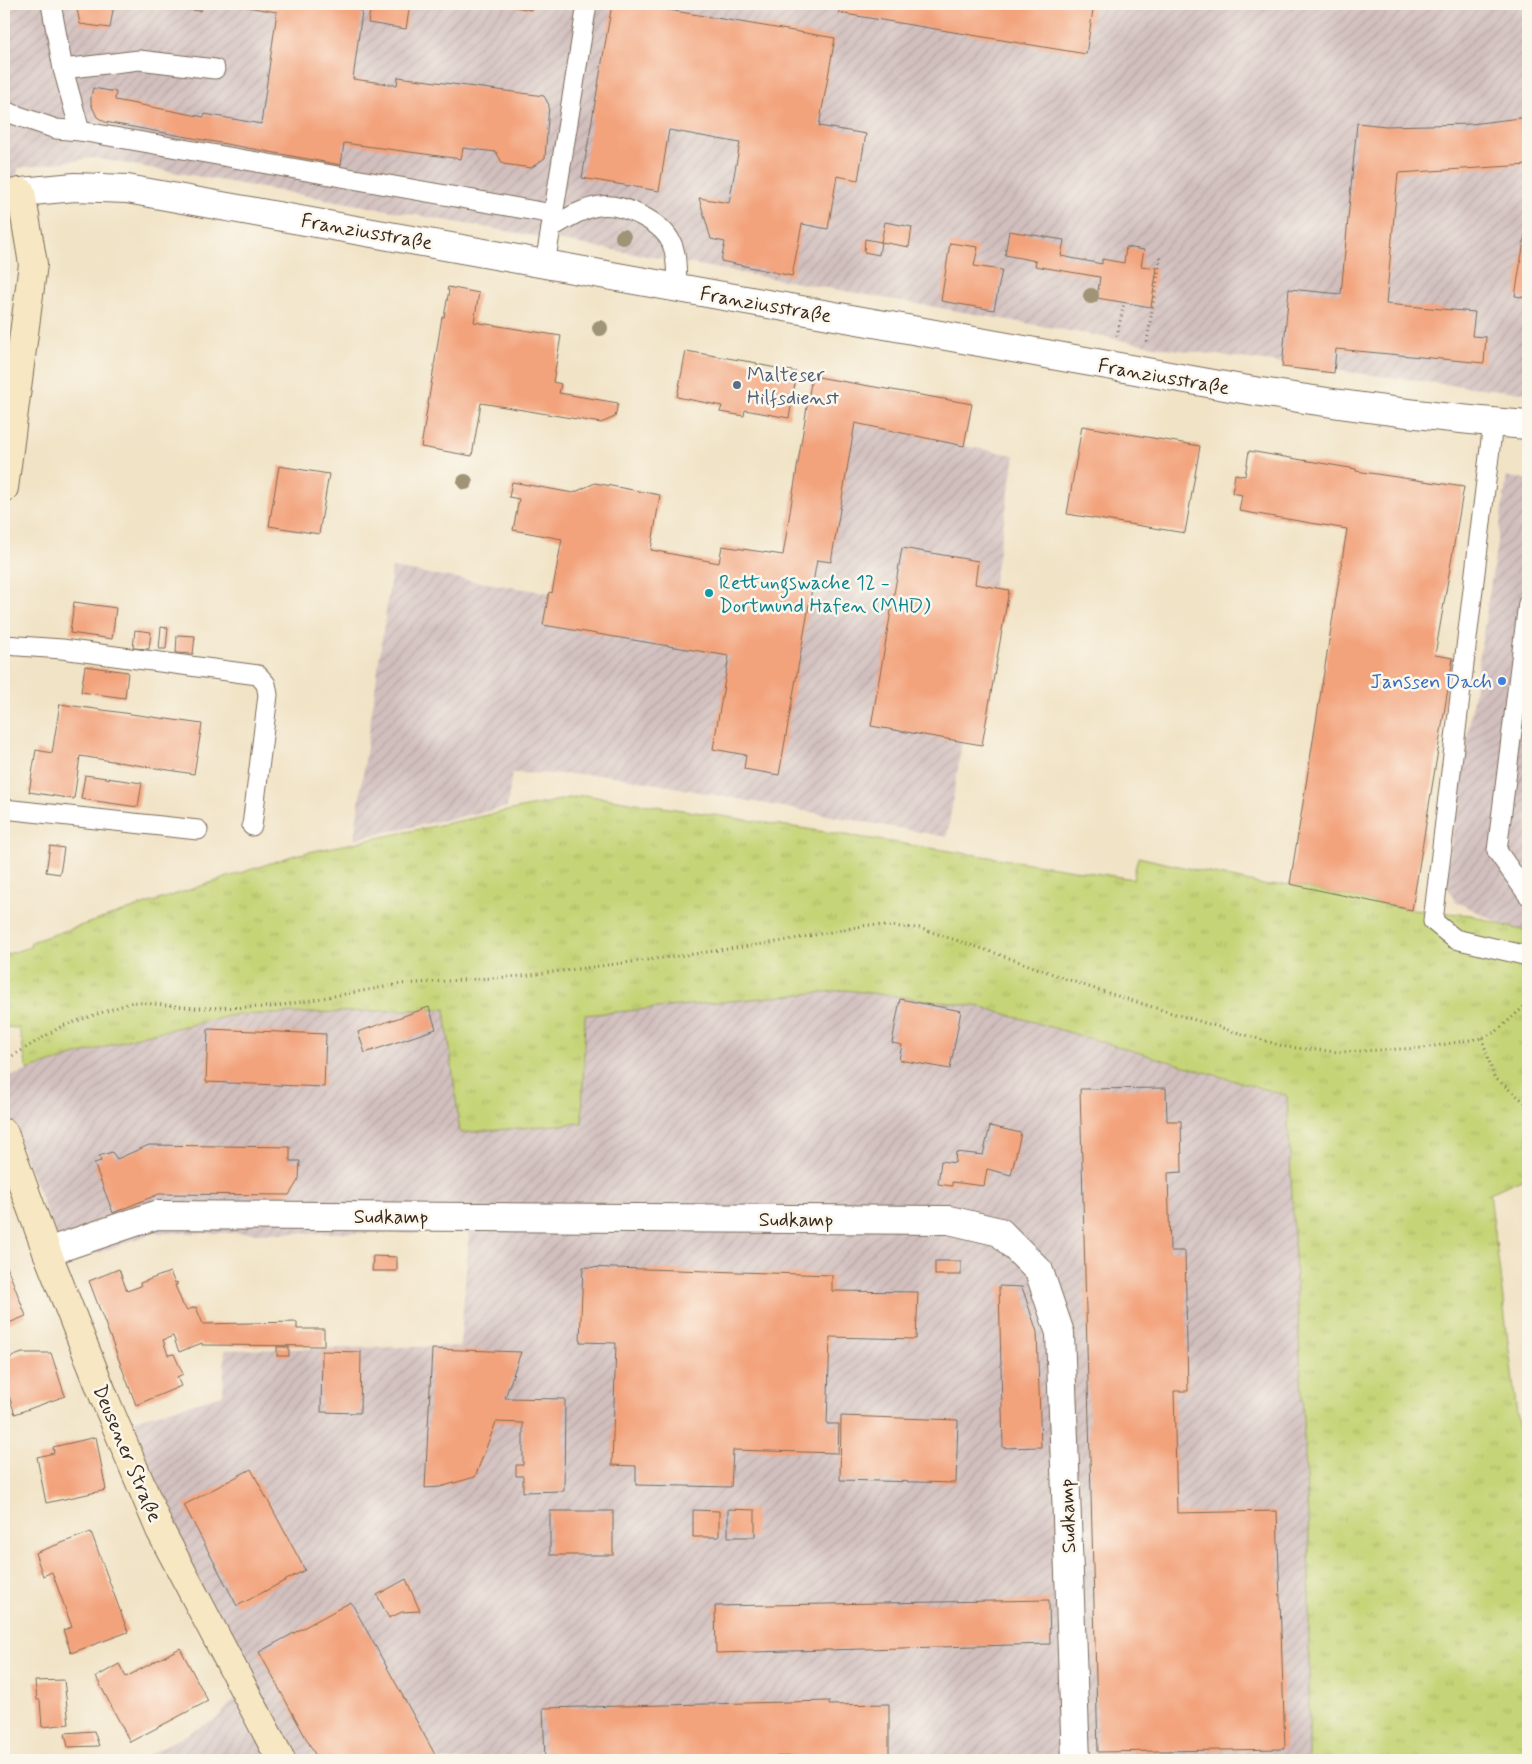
<svg xmlns="http://www.w3.org/2000/svg" width="1532" height="1764" viewBox="0 0 1532 1764" font-family="Mynerve,sans-serif">
  <style>
    .industrial { fill: url(#industrial-furrows) }
    .grass { fill: url(#grass-tufts); stroke: #807f4a }
    .building { fill: #f3a37c }
    .lines { fill: none; stroke-linecap: round; stroke-linejoin: round }
    .service-casing { stroke: #7b6b59; stroke-width: 21 }
    .minor-casing { stroke: #7b6b59; stroke-width: 30 }
    .tertiary-casing { stroke: #7b6b59; stroke-width: 30 }
    .secondary-casing { stroke: #7b6b59; stroke-width: 30 }
    .path { stroke: #7b6b59; stroke-width: 3; stroke-dasharray: 1 4; stroke-linecap: butt }
    .service { stroke: #fff; stroke-width: 19 }
    .minor { stroke: #fff; stroke-width: 28 }
    .tertiary { stroke: #fff; stroke-width: 28 }
    .secondary { stroke: #f7e8c3; stroke-width: 28 }
    .tree { fill: #a09476 }
    .service-dot { fill: #5c6f8a; stroke: #fbf7ec; stroke-width: 2 }
    .culture-dot { fill: #0f9aa8; stroke: #fbf7ec; stroke-width: 2 }
    .shop-dot { fill: #3f7fe0; stroke: #fbf7ec; stroke-width: 2 }
    .labels { text-anchor: middle; stroke-width: 5; stroke-linejoin: round; paint-order: stroke }
    .street-label { font-size: 20px; fill: #3b2a1e; stroke: #fbf7ec }
    .service-label { font-size: 20px; fill: #4e5e75; stroke: #fbf7ec; text-anchor: start }
    .culture-label { font-size: 20px; fill: #0d838f; stroke: #fbf7ec; text-anchor: start }
    .shop-label { font-size: 20px; fill: #366cbe; stroke: #fbf7ec; text-anchor: end }
  </style>
  <defs>
    <pattern id="industrial-furrows" width="10" height="10" patternUnits="userSpaceOnUse" patternTransform="scale(1.25)"><rect width="10" height="10" fill="#d1bfbe"/><path d="M-1 1l2-2M0 10L10 0M9 11l2-2" fill="none" stroke="#b4a4a3"/></pattern>
    <pattern id="grass-tufts" width="24" height="20" patternUnits="userSpaceOnUse" patternTransform="scale(1.25)"><rect width="24" height="20" fill="#c5d476"/><path d="M3 7l-1-3M5 7V3M7 7l1-3M15 17l-1-3M17 17v-4M19 17l1-3" fill="none" stroke="#aab666"/></pattern>
  </defs>
  <rect width="100%" height="100%" fill="#fbf7ec"/>
  <filter id="ink" filterUnits="userSpaceOnUse"><feTurbulence type="fractalNoise" baseFrequency=".02" numOctaves="2"/><feDisplacementMap in="SourceGraphic" scale="10" xChannelSelector="R" yChannelSelector="G"/><feConvolveMatrix kernelMatrix="1 2 1 2 8 2 1 2 1" color-interpolation-filters="sRGB"/></filter>
  <filter id="wash" filterUnits="userSpaceOnUse"><feTurbulence type="fractalNoise" baseFrequency=".0096" numOctaves="4" result="noise"/><feDisplacementMap in="SourceGraphic" scale="20" xChannelSelector="R" yChannelSelector="G"/><feGaussianBlur stdDeviation="1.12" result="paint"/><feColorMatrix in="noise" values="0 0 0 0 0 0 0 0 0 0 0 0 0 0 0 0 0 1.4 0 .05"/><feComposite in="paint" operator="in"/></filter>
  <g filter="url(#wash)">
    <rect width="100%" height="100%" fill="#f1e3c6"/>
    <g class="industrial">
      <path d="M 4,4 L 1528,4 L 1528,393 L 1442,384 L 1171,349 L 94,158 L 18,168 L 4,275 Z"/>
      <path d="M 812,376 L 972,404 L 964,446 L 1015,455 L 993,587 L 974,584 L 947,739 L 962,742 L 947,837 L 607,775 L 512,773 L 507,807 L 354,839 L 392,568 L 768,628 L 779,579 Z"/>
      <path d="M 1507,477 L 1528,479 L 1528,931 L 1508,927 L 1455,901 L 1445,883 Z"/>
      <path d="M 846,990 L 982,1007 L 1287,1097 L 1309,1537 L 1309,1760 L 138,1760 L 216,1719 L 252,1680 L 168,1528 L 126,1422 L 223,1395 L 225,1350 L 460,1346 L 469,1233 L 154,1233 L 66,1264 L 4,1100 L 4,1078 L 141,1036 L 234,1015 L 446,1009 L 460,1133 L 582,1123 L 585,1015 Z"/>
    </g>
    <path class="grass" d="M 584,795 L 1133,879 L 1138,857 L 1268,886 L 1290,884 L 1412,910 L 1471,915 L 1508,927 L 1528,931 L 1528,1176 L 1490,1193 L 1528,1505 L 1528,1760 L 1309,1760 L 1309,1537 L 1287,1096 L 982,1007 L 846,990 L 585,1015 L 582,1123 L 460,1133 L 445,1009 L 234,1015 L 141,1036 L 27,1070 L 19,1028 L 4,1027 L 4,955 L 30,947 L 31,942 L 295,855 Z"/>
    <g id="blocks">
      <g class="building">
        <path d="M 76,4 L 114,4 L 110,28 L 80,24 Z"/>
        <path d="M 136,4 L 202,4 L 201,11 L 136,5 Z"/>
        <path d="M 229,4 L 363,4 L 353,79 L 397,85 L 398,77 L 544,96 L 549,105 L 545,158 L 531,168 L 503,164 L 496,152 L 463,148 L 461,159 L 344,143 L 341,165 L 105,122 L 97,117 L 91,104 L 91,96 L 93,88 L 116,92 L 115,100 L 204,117 L 205,114 L 261,124 L 277,12 Z"/>
        <path d="M 371,4 L 410,4 L 406,29 L 368,23 Z"/>
        <path d="M 499,4 L 532,4 L 531,10 Z"/>
        <path d="M 612,4 L 633,4 L 835,38 L 819,126 L 866,134 L 858,180 L 837,176 L 828,229 L 802,224 L 792,276 L 721,261 L 725,242 L 711,239 L 699,198 L 729,203 L 740,143 L 669,130 L 659,191 L 582,178 Z"/>
        <path d="M 840,4 L 1094,4 L 1086,54 L 839,13 Z"/>
        <path d="M 1528,117 L 1528,165 L 1398,173 L 1386,304 L 1475,312 L 1472,336 L 1486,337 L 1484,363 L 1336,349 L 1334,373 L 1282,367 L 1289,289 L 1341,294 L 1357,123 L 1386,126 L 1471,124 Z"/>
        <path d="M 885,222 L 912,227 L 909,247 L 881,242 Z"/>
        <path d="M 1527,223 L 1528,224 L 1528,298 L 1515,296 Z"/>
        <path d="M 1009,231 L 1064,240 L 1061,256 L 1102,264 L 1102,259 L 1124,263 L 1126,247 L 1144,250 L 1141,266 L 1157,268 L 1151,307 L 1097,298 L 1100,277 L 1035,266 L 1036,261 L 1005,255 Z"/>
        <path d="M 865,239 L 881,242 L 879,255 L 864,252 Z"/>
        <path d="M 950,243 L 978,247 L 974,266 L 1002,270 L 994,310 L 941,301 Z"/>
        <path d="M 448,287 L 479,293 L 474,322 L 561,336 L 553,382 L 561,384 L 559,393 L 618,403 L 615,417 L 601,423 L 481,403 L 472,456 L 421,447 L 442,317 L 444,317 L 449,290 L 447,290 Z"/>
        <path d="M 686,351 L 757,363 L 756,364 L 797,372 L 789,418 L 745,410 L 744,416 L 720,412 L 722,406 L 677,397 Z"/>
        <path d="M 812,376 L 972,404 L 964,446 L 855,423 L 831,562 L 817,560 L 779,775 L 744,769 L 746,755 L 713,749 L 729,656 L 543,625 L 549,592 L 552,593 L 562,539 L 513,530 L 519,499 L 509,497 L 512,482 L 573,493 L 595,483 L 660,495 L 651,550 L 719,563 L 722,546 L 783,555 Z"/>
        <path d="M 1082,426 L 1200,446 L 1185,533 L 1067,514 Z"/>
        <path d="M 1249,451 L 1356,469 L 1356,471 L 1464,487 L 1435,655 L 1453,658 L 1412,910 L 1290,884 L 1347,529 L 1239,511 L 1242,495 L 1232,493 L 1235,474 L 1245,476 Z"/>
        <path d="M 279,466 L 329,474 L 319,534 L 269,526 Z"/>
        <path d="M 902,548 L 978,561 L 975,584 L 1009,590 L 982,745 L 871,726 Z"/>
        <path d="M 74,602 L 116,608 L 112,639 L 70,633 Z"/>
        <path d="M 161,627 L 168,628 L 166,649 L 159,649 Z"/>
        <path d="M 135,630 L 151,632 L 149,649 L 133,648 Z"/>
        <path d="M 177,635 L 195,636 L 193,654 L 176,653 Z"/>
        <path d="M 85,666 L 128,672 L 125,698 L 81,692 Z"/>
        <path d="M 60,704 L 202,724 L 194,774 L 80,756 L 74,799 L 29,792 L 36,750 L 52,753 Z"/>
        <path d="M 85,775 L 142,783 L 138,807 L 81,799 Z"/>
        <path d="M 50,846 L 64,848 L 60,874 L 46,872 Z"/>
        <path d="M 900,999 L 961,1011 L 950,1069 L 899,1060 L 902,1045 L 892,1043 Z"/>
        <path d="M 429,1007 L 436,1029 L 365,1053 L 358,1032 Z"/>
        <path d="M 208,1029 L 326,1034 L 324,1087 L 206,1082 Z"/>
        <path d="M 1166,1088 L 1167,1121 L 1181,1121 L 1182,1172 L 1168,1173 L 1170,1251 L 1185,1251 L 1188,1391 L 1174,1391 L 1177,1513 L 1277,1511 L 1285,1749 L 1098,1752 L 1080,1089 Z"/>
        <path d="M 990,1126 L 1021,1133 L 1011,1175 L 987,1169 L 984,1186 L 952,1182 L 952,1186 L 938,1184 L 941,1161 L 955,1163 L 956,1152 L 983,1155 Z"/>
        <path d="M 149,1145 L 290,1147 L 290,1161 L 300,1161 L 299,1179 L 289,1195 L 159,1194 L 113,1213 L 94,1163 L 101,1161 L 99,1156 L 112,1152 L 117,1159 Z"/>
        <path d="M 373,1256 L 397,1257 L 397,1271 L 372,1271 Z"/>
        <path d="M 4,1259 L 26,1316 L 4,1325 Z"/>
        <rect x="935" y="1261" width="26" height="14"/>
        <path d="M 583,1267 L 832,1275 L 832,1291 L 918,1292 L 916,1339 L 830,1337 L 827,1424 L 839,1424 L 838,1453 L 733,1450 L 731,1487 L 636,1485 L 636,1466 L 612,1465 L 616,1343 L 580,1342 Z"/>
        <path d="M 119,1269 L 127,1291 L 141,1286 L 140,1283 L 170,1272 L 175,1283 L 177,1282 L 177,1285 L 175,1285 L 183,1305 L 187,1310 L 196,1307 L 203,1324 L 297,1322 L 297,1329 L 324,1329 L 324,1346 L 202,1345 L 202,1343 L 179,1352 L 173,1336 L 163,1340 L 168,1355 L 174,1354 L 183,1374 L 177,1377 L 181,1386 L 136,1405 L 89,1281 Z"/>
        <path d="M 999,1286 L 1022,1287 L 1037,1332 L 1041,1447 L 1003,1448 Z"/>
        <rect x="277" y="1347" width="12" height="9"/>
        <path d="M 432,1349 L 521,1352 L 505,1398 L 565,1399 L 564,1491 L 523,1492 L 523,1476 L 516,1476 L 516,1465 L 523,1465 L 523,1423 L 496,1422 L 475,1477 L 440,1487 L 425,1488 Z"/>
        <path d="M 322,1351 L 361,1352 L 360,1413 L 321,1412 Z"/>
        <path d="M 22,1353 L 51,1353 L 65,1396 L 15,1414 L 4,1382 L 4,1360 Z"/>
        <path d="M 841,1416 L 958,1420 L 956,1483 L 840,1480 Z"/>
        <path d="M 96,1437 L 106,1490 L 46,1503 L 37,1457 L 54,1453 L 53,1447 Z"/>
        <path d="M 251,1469 L 305,1570 L 237,1606 L 184,1505 Z"/>
        <path d="M 728,1509 L 755,1510 L 755,1537 L 728,1537 Z"/>
        <path d="M 693,1510 L 719,1511 L 719,1537 L 693,1537 Z"/>
        <rect x="550" y="1511" width="63" height="44"/>
        <path d="M 91,1532 L 128,1632 L 71,1653 L 63,1630 L 72,1627 L 52,1572 L 43,1576 L 35,1553 Z"/>
        <path d="M 406,1579 L 420,1611 L 402,1612 L 389,1618 L 377,1595 Z"/>
        <path d="M 1049,1600 L 1050,1644 L 716,1653 L 715,1606 Z"/>
        <path d="M 351,1602 L 438,1760 L 318,1760 L 259,1652 Z"/>
        <path d="M 180,1648 L 208,1701 L 130,1742 L 96,1677 L 119,1664 L 126,1677 Z"/>
        <path d="M 64,1680 L 69,1724 L 42,1727 L 40,1700 L 37,1700 L 35,1681 Z"/>
        <path d="M 829,1701 L 829,1705 L 889,1704 L 889,1755 L 545,1760 L 543,1708 Z"/>
        <path d="M 94,1731 L 99,1746 L 68,1747 L 65,1733 Z"/>
      </g>
    </g>
  </g>
  <g filter="url(#ink)">
    <use href="#blocks" fill-opacity="0" stroke="#7b6b59" stroke-width="1"/>
    <g class="lines">
      <defs>
        <g id="service">
          <path d="M 51,4 L 63,69 L 80,131 L 553,214"/>
          <path d="M 63,69 L 139,60 L 215,69"/>
          <path d="M 4,111 L 56,129 L 80,131"/>
          <path d="M 551,228 L 587,4"/>
          <path d="M 545,264 L 551,228 C 566,219 581,209 599,206 C 621,202 662,222 671,242 C 678,255 676,274 677,288"/>
          <path d="M 1493,423 L 1433,921 L 1455,939 L 1528,956"/>
          <path d="M 1528,603 L 1497,851 L 1528,895"/>
          <path d="M 4,645 L 62,649 L 258,675 L 266,684 L 268,695 L 252,826"/>
          <path d="M 4,809 L 198,830"/>
        </g>
        <path id="minor" d="M 47,1252 L 156,1215 L 949,1220 L 1000,1232 L 1039,1271 L 1060,1333 L 1076,1760"/>
        <path id="tertiary" d="M 21,192 L 75,187 L 127,189 L 1236,388 C 1333,404 1430,418 1528,425"/>
        <g id="secondary">
          <path d="M 4,195 L 21,192 L 33,264 L 4,488"/>
          <path d="M 4,1133 L 47,1252 L 106,1402 L 160,1530 L 281,1760"/>
        </g>
      </defs>
      <use href="#service" class="service-casing"/>
      <use href="#minor" class="minor-casing"/>
      <use href="#tertiary" class="tertiary-casing"/>
      <use href="#secondary" class="secondary-casing"/>
      <g class="path">
        <path d="M 1117,336 L 1124,303"/>
        <path d="M 1147,342 L 1161,254"/>
        <path d="M 1482,1038 L 1494,1077 L 1528,1105"/>
        <path d="M 4,1061 L 62,1026 L 133,1002 L 196,1008 L 272,1007 L 401,984 L 522,976 L 686,955 L 777,942 L 868,925 L 919,928 L 998,954 L 1086,986 L 1175,1014 L 1286,1047 L 1338,1052 L 1423,1048 L 1482,1038 L 1497,1031 L 1528,1003"/>
      </g>
      <use href="#service" class="service"/>
      <use href="#minor" class="minor"/>
      <use href="#tertiary" class="tertiary"/>
      <use href="#secondary" class="secondary"/>
    </g>
    <g class="tree">
      <circle cx="623" cy="237" r="8"/>
      <circle cx="1091" cy="296" r="8"/>
      <circle cx="600" cy="328" r="8"/>
      <circle cx="465" cy="482" r="8"/>
    </g>
  </g>
  <circle class="service-dot" cx="737" cy="385" r="5"/>
  <circle class="culture-dot" cx="709" cy="593" r="5"/>
  <circle class="shop-dot" cx="1502" cy="681" r="5"/>
  <g class="labels">
    <g class="street-label">
      <text transform="translate(367 231) rotate(10)" y="7">Franziusstraße</text>
      <text transform="translate(766 304) rotate(10)" y="7">Franziusstraße</text>
      <text transform="translate(1164 376) rotate(10)" y="7">Franziusstraße</text>
      <text x="391" y="1223">Sudkamp</text>
      <text x="796" y="1226">Sudkamp</text>
      <text transform="translate(128 1453) rotate(67)" y="7">Deusener Straße</text>
      <text transform="translate(1067 1516) rotate(-92)" y="7">Sudkamp</text>
    </g>
    <g class="service-label">
      <text x="747" y="381">Malteser<tspan x="747" dy="23">Hilfsdienst</tspan></text>
    </g>
    <g class="culture-label">
      <text x="719" y="589">Rettungswache 12 -<tspan x="719" dy="23">Dortmund Hafen (MHD)</tspan></text>
    </g>
    <g class="shop-label">
      <text x="1492" y="688">Janssen Dach</text>
    </g>
  </g>
  <rect width="1532" height="1764" fill="none" stroke="#fbf7ec" stroke-width="20"/>
</svg>
